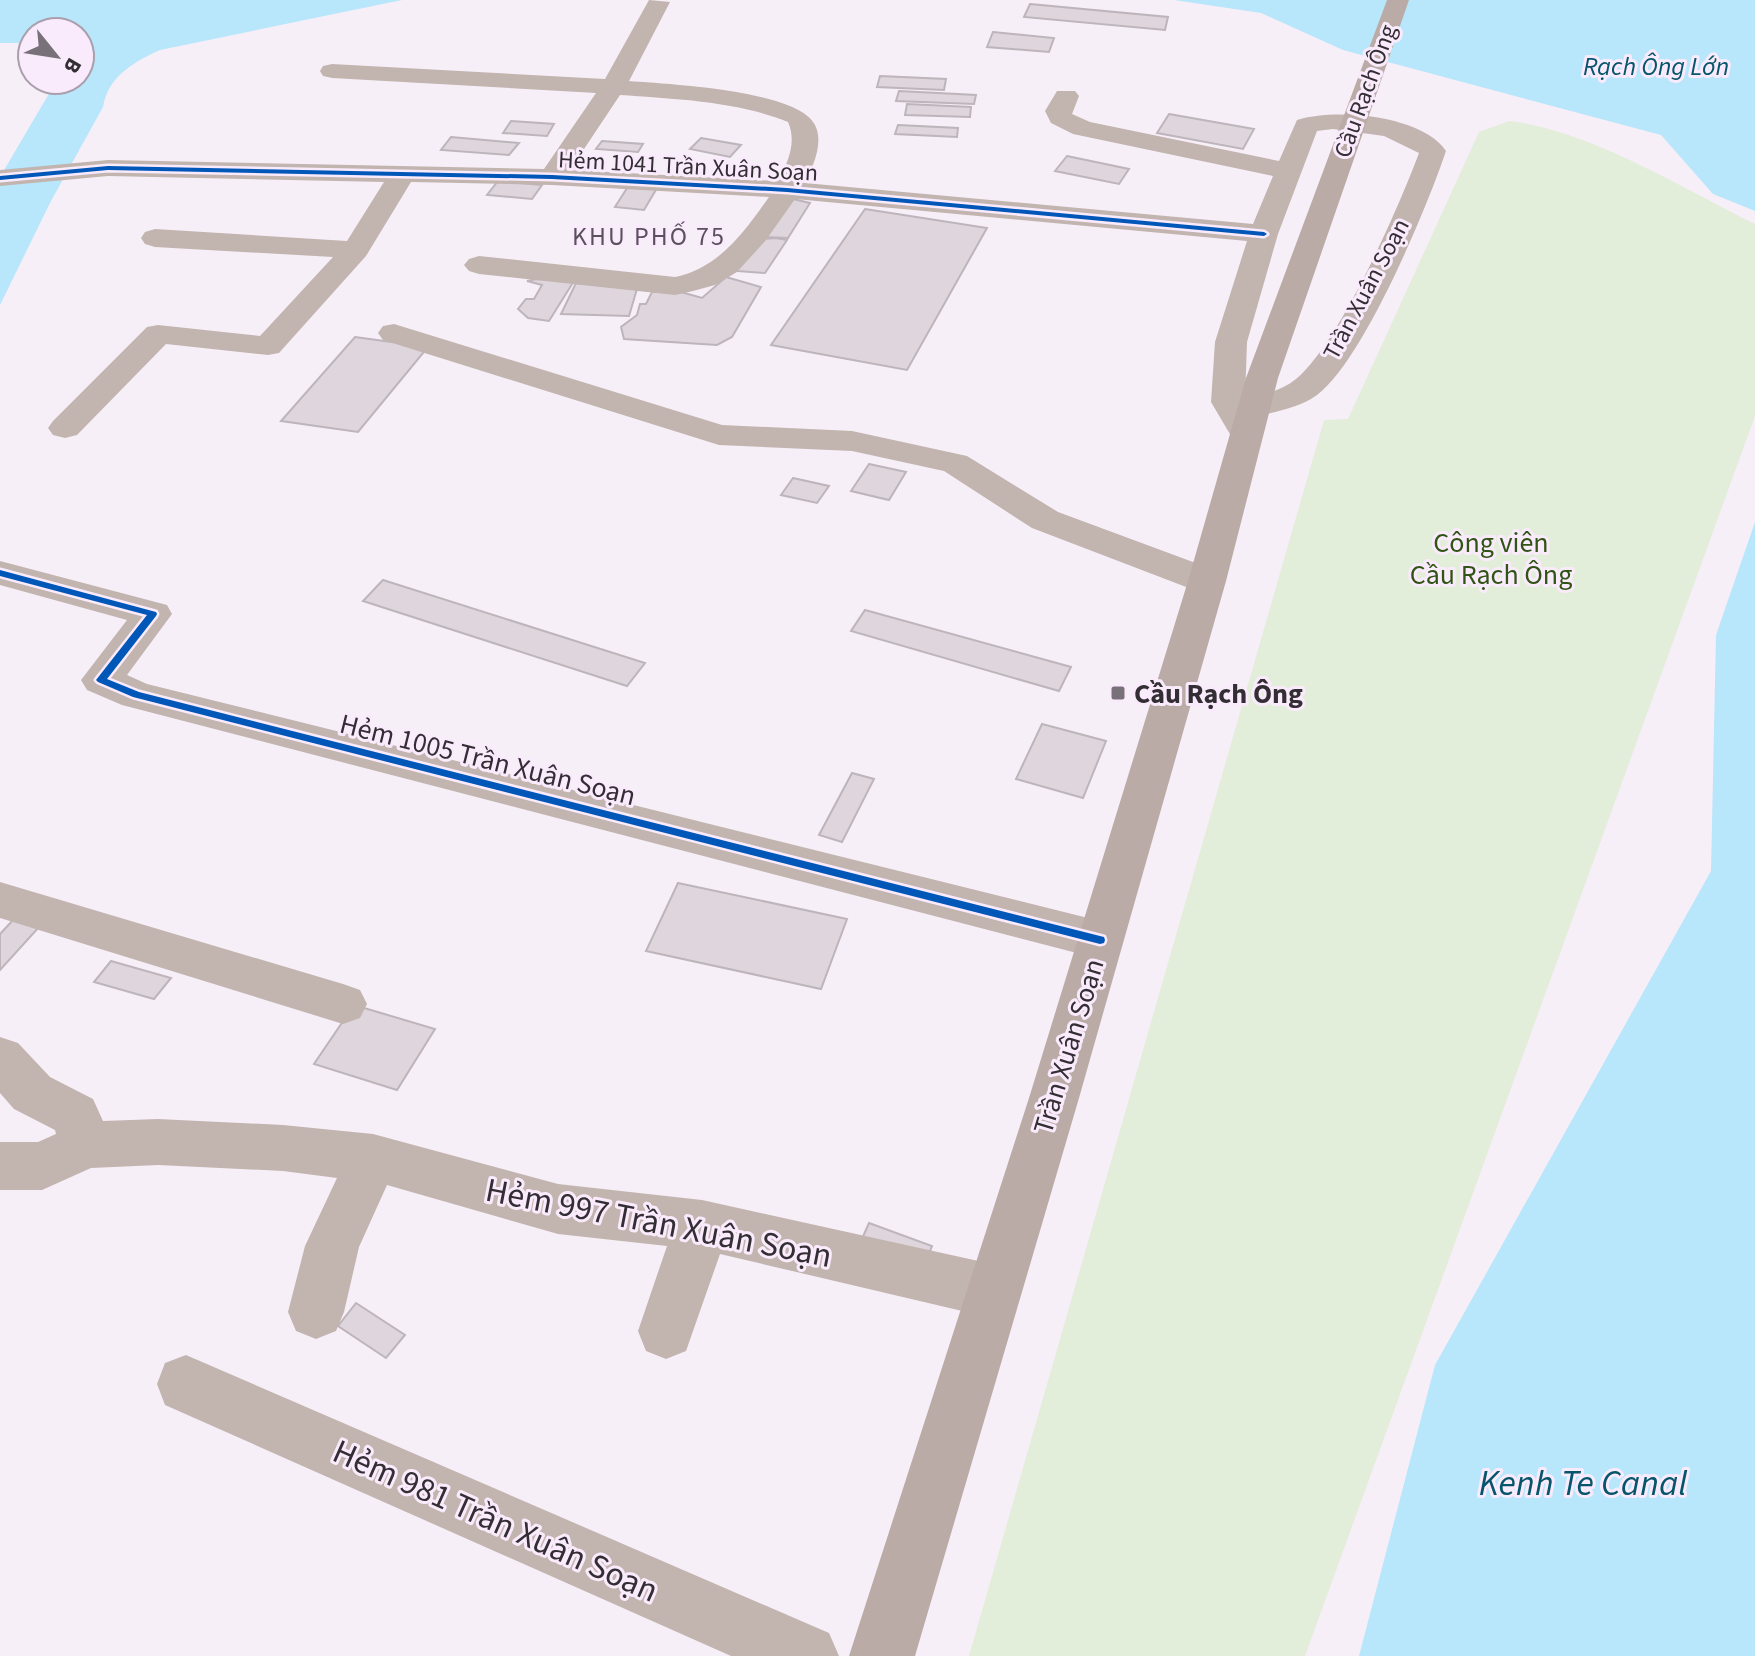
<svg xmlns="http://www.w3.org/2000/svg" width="1755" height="1656" viewBox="0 0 1755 1656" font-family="'Source Sans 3',sans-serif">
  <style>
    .green { fill: #e2edda }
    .water { fill: #b8e6fb }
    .building { fill: #ded6dc; stroke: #bdb5bb; stroke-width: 2 }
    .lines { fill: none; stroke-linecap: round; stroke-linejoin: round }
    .minor { fill: #c2b4af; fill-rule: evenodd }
    .major { fill: #baaba7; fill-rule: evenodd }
    .cycleway-casing { stroke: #faebfc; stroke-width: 5 }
    .cycleway { fill: #0057b8; fill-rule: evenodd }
    .poi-dot { fill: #787179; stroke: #faebfc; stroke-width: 3 }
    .labels { text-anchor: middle; stroke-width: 6; stroke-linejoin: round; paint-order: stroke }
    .far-street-label { font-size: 24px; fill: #332d34; stroke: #faebfc }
    .far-water-label { font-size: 26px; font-style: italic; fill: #05556b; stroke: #faebfc }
    .far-neighbourhood-label { font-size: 26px; letter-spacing: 2px; fill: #5c505e; stroke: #faebfc }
    .park-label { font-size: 28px; fill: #2f5413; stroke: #faebfc }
    .poi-label { font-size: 28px; font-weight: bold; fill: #332d34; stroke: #faebfc; text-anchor: start }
    .street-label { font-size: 28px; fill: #332d34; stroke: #faebfc }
    .near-street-label { font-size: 34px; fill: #332d34; stroke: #faebfc }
    .near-water-label { font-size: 36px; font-style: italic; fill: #05556b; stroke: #faebfc }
  </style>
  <rect width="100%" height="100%" fill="#f7eff8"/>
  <path class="green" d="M 1509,121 C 1589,130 1682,188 1755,224 L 1755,416 L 1305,1656 L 969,1656 L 1324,420 L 1348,419 L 1479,132 Z"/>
  <g class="water">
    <path d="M 0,0 L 402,0 L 160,50 C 134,62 108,76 103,107 L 51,201 L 0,305 L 0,177 L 57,80 L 80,80 L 80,32 L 32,32 L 32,43 L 0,43 Z"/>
    <path d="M 1174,0 L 1755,0 L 1755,211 L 1713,194 L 1661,135 L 1343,50 L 1261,13 Z"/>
    <path d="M 1755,522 L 1755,1656 L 1359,1656 L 1435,1365 L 1711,871 L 1716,635 Z"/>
  </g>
  <g class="building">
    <path d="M 1030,4 L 1168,17 L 1165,30 L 1024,17 Z"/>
    <path d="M 993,32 L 1054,38 L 1049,52 L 987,47 Z"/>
    <path d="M 880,76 L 946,79 L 944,90 L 877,87 Z"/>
    <path d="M 899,91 L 976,95 L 974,104 L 896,101 Z"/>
    <path d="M 907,104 L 971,107 L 970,117 L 905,115 Z"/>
    <path d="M 1169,114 L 1254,129 L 1243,149 L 1157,133 Z"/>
    <path d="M 511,121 L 554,124 L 547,136 L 503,133 Z"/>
    <path d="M 898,125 L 958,128 L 957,137 L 895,134 Z"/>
    <path d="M 451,137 L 519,143 L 509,155 L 441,150 Z"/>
    <path d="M 701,138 L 741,145 L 730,157 L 690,149 Z"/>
    <path d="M 602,141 L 643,144 L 638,152 L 596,149 Z"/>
    <path d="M 1067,156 L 1129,169 L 1119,184 L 1055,171 Z"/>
    <path d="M 498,181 L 542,185 L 532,199 L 487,195 Z"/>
    <path d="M 629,185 L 657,188 L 644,210 L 615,207 Z"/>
    <path d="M 793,199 L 810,203 L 788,238 L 763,237 Z"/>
    <path d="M 865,209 L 987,228 L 907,370 L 771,345 Z"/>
    <path d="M 776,238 L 787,240 L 765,273 L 736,271 L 760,239 Z"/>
    <path d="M 726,277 L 761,287 L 732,337 L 717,345 L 624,339 L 621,327 L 637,315 L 640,304 L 646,304 L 652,292 L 681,292 L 702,298 Z"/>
    <path d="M 537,279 L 574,281 L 549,321 L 528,318 L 518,309 L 526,299 L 534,299 L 542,285 L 527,281 Z"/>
    <path d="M 576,283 L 637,289 L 629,316 L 561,314 Z"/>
    <path d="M 355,337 L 428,347 L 358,432 L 281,421 Z"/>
    <path d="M 869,464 L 906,472 L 889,500 L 851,491 Z"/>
    <path d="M 793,478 L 829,486 L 817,503 L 781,495 Z"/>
    <path d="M 383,580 L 645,663 L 627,686 L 363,601 Z"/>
    <path d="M 865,610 L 1071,667 L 1059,691 L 851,631 Z"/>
    <path d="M 1042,724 L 1106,741 L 1083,798 L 1016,779 Z"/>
    <path d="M 852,773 L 874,779 L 842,842 L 819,835 Z"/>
    <path d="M 678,883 L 847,919 L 821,989 L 646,951 Z"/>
    <path d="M 15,918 L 40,926 L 0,970 L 0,934 Z"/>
    <path d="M 111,961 L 171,978 L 154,999 L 94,982 Z"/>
    <path d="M 354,1005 L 435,1029 L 397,1090 L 314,1064 Z"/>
    <path d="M 869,1223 L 932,1246 L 921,1274 L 857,1250 Z"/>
    <path d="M 356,1303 L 405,1335 L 386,1358 L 338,1326 Z"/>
  </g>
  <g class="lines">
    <g class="minor">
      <path d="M 649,0 L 670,2 L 629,81 C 667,84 798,90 815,125 C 824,143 813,166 805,183 L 1253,224 L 1273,176 L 1073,134 L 1051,123 L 1045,111 L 1057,91 L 1075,91 L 1079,96 L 1072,114 L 1090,122 L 1279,161 L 1297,120 C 1335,108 1422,115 1446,151 C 1427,208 1363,361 1317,395 C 1299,408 1275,412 1253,417 L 1263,434 L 1258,441 L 1246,444 L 1234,441 L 1211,402 L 1215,342 L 1247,241 L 795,199 L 766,240 L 737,272 L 715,285 L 693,291 L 675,295 L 479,274 L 469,271 L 464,265 L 469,259 L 479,256 L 675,277 C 719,268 744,232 769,197 L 552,185 L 411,182 L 366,256 L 279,353 L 268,355 L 166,344 L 77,435 L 65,438 L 53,435 L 48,428 L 53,421 L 147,327 L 158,325 L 260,336 L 333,257 L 155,247 L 145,244 L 141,238 L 145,232 L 155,229 L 347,241 L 384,182 L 108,176 L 0,186 L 0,170 L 108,160 L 544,169 L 596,93 L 332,78 L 323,76 L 320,71 L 323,66 L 332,64 L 605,79 ZM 620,95 C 675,99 736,101 788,122 C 797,142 788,163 778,181 L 570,170 ZM 1333,129 L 1384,136 L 1419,153 C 1399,207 1339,344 1296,379 C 1281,391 1263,395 1245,399 L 1247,342 L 1278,234 L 1317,131 Z"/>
      <path d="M 394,324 L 722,425 L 852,431 L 967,456 L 1058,512 L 1220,572 L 1226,581 L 1220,590 L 1207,593 L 1194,590 L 1032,528 L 944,471 L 852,451 L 719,445 L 383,340 L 378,333 L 383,326 Z"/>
      <path d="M 0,561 L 167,605 L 172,614 L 127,675 L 147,684 L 1100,921 L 1117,927 L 1123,940 L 1117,953 L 1100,959 L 122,705 L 87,690 L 81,680 L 127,620 L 0,585 Z"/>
      <path d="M 0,882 L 343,984 L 360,990 L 367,1004 L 360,1018 L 343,1024 L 0,918 Z"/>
      <path d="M 0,1037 L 18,1043 L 50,1077 L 93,1099 L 103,1121 L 158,1119 L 283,1125 L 373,1134 L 558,1184 L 702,1200 L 992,1264 L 1012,1272 L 1020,1291 L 1012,1310 L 992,1318 L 720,1254 L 686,1351 L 666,1359 L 646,1351 L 638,1331 L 667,1246 L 558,1234 L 387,1185 L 359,1247 L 344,1312 L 336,1331 L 316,1339 L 296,1331 L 288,1312 L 305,1246 L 337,1178 L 283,1171 L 158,1165 L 91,1168 L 42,1190 L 0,1190 L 0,1142 L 38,1142 L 56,1134 L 55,1130 L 14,1109 L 0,1093 Z"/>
      <path d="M 186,1355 L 829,1633 L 839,1656 L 731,1656 L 165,1405 L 157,1384 L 165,1363 Z"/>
    </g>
    <path class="major" d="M 1387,0 L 1409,0 L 1278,378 L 1226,581 L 1079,1098 L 915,1656 L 849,1656 L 1029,1098 L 1188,581 L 1246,378 Z"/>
    <defs>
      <g id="cycleway">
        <path d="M 108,166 L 552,175 L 787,188 L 1264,232 L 1267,234 L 1264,236 L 787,192 L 552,179 L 108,170 L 0,180 L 0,176 Z"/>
        <path d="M 0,570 L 156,612 L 157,614 L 156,616 L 107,679 L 139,692 L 1100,936 L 1104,937 L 1105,940 L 1104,943 L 1100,944 L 133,697 L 98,682 L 96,680 L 147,615 L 0,576 Z"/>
      </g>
    </defs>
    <use href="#cycleway" class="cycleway-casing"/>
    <use href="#cycleway" class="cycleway"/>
  </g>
  <rect class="poi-dot" x="1110" y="685" width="16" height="16" rx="4"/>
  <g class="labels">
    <g class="far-street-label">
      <text transform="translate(1365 91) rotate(-70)" y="8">Cầu Rạch Ông</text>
      <text transform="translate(688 166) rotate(3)" y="8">Hẻm 1041 Trần Xuân Soạn</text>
      <text transform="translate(1366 289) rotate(-62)" y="8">Trần Xuân Soạn</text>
    </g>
    <g class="far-water-label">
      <text x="1656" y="75">Rạch Ông Lớn</text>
    </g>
    <g class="far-neighbourhood-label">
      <text x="649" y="245">KHU PHỐ 75</text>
    </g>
    <g class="park-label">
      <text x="1491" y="552">Công viên<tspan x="1491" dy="32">Cầu Rạch Ông</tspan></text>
    </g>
    <g class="poi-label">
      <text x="1134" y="703">Cầu Rạch Ông</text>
    </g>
    <g class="street-label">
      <text transform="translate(488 759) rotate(14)" y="10">Hẻm 1005 Trần Xuân Soạn</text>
      <text transform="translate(1068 1046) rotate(-73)" y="10">Trần Xuân Soạn</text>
    </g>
    <g class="near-street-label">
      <text transform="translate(659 1222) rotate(11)" y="12">Hẻm 997 Trần Xuân Soạn</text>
      <text transform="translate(496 1520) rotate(24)" y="12">Hẻm 981 Trần Xuân Soạn</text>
    </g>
    <g class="near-water-label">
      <text x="1583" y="1495">Kenh Te Canal</text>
    </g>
  </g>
  <g transform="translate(56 56) rotate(120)"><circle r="38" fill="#faebfc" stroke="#aa9fac" stroke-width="2"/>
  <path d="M0-6L14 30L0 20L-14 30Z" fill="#787179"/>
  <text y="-12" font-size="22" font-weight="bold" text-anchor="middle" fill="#332d34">B</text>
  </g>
</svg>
